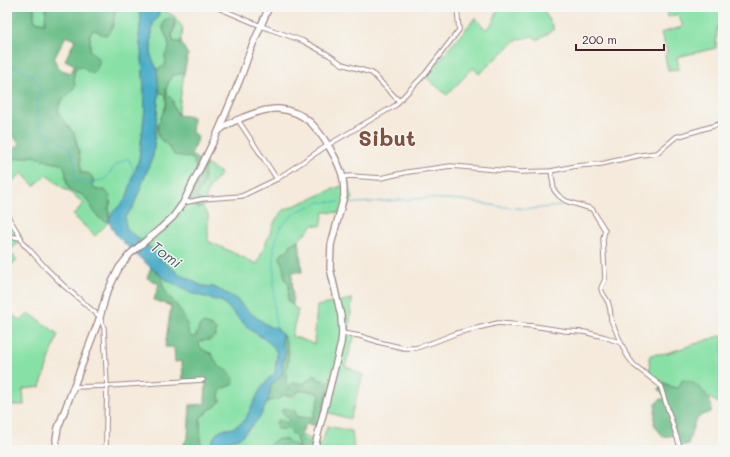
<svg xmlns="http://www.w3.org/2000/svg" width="730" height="457" viewBox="0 0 730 457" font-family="Mali,sans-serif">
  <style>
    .green { fill: #87e1a6; stroke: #688068 }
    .forest { fill: #6dbf8b; stroke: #5c6f5b; fill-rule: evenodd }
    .water { fill: #49acc8; stroke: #4a667a }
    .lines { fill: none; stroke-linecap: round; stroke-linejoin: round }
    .stream { stroke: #49acc8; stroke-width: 1 }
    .street-casing { stroke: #a08483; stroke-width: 5.5 }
    .primary-casing { stroke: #a08483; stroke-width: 8 }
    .street { stroke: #fff; stroke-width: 3.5 }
    .primary { stroke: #fff; stroke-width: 5.5 }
    .labels { text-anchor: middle; stroke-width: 3; stroke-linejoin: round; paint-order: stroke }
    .water-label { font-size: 15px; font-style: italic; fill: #4a576a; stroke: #f6f6f2 }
    .town-label { font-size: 22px; font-weight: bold; fill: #805041; stroke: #f6f6f2 }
  </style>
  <rect width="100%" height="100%" fill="#f6f6f2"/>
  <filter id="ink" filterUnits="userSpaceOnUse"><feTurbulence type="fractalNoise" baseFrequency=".025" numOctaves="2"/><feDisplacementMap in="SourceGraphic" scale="8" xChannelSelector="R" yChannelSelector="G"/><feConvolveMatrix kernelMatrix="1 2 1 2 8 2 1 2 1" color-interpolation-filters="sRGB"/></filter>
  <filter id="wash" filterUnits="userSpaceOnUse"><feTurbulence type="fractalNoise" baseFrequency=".012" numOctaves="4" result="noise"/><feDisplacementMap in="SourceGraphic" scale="16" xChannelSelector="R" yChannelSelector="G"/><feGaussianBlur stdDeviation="0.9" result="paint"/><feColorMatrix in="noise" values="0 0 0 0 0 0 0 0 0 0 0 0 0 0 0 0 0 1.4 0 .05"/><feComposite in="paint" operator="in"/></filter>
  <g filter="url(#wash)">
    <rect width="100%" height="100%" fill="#f5eadb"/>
    <g class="green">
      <path d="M 34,7 L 46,7 L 45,23 L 34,21 Z"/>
      <path d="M 115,7 L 138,7 L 141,19 L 139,36 L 142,58 L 145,109 L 139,159 L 126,199 L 111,214 L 109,222 L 95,236 L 73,215 L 84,203 L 46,175 L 34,186 L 22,173 L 8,185 L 7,182 L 7,163 L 13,159 L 35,156 L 50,162 L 61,164 L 65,168 L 67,185 L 70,190 L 72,191 L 82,194 L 86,198 L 98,217 L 109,222 L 109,207 L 111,202 L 93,186 L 93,179 L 88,173 L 81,173 C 80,161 79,145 74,134 C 71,126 58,119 58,111 C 58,102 70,93 75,86 C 74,78 72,72 79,66 L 82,66 L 88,72 L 98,58 L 90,51 L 90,33 L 95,30 L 102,34 L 115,14 Z"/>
      <path d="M 499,7 L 542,7 L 554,29 L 538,40 L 532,36 L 515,41 L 479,74 L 473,68 L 447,95 L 424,76 L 437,63 L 475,18 L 486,29 L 492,24 Z"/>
      <path d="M 665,7 L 723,7 L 723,27 L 717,28 L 716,48 L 677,57 L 679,69 L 668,70 L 665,56 L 667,51 L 661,33 L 682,27 L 682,24 L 678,14 L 668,17 Z"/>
      <path d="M 160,8 L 174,16 L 183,28 L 181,42 L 174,42 L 172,34 L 175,27 L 162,27 C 166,37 173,46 165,55 C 166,64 167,67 157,69 L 151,56 L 151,40 L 153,23 L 158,16 Z"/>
      <path d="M 184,73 L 178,115 L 173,106 L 173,100 L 167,94 L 166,89 L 171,76 Z"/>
      <path d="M 159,92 L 165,94 C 170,107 160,115 158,127 C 157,130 158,134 158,137 L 168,146 L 174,154 L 192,158 C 200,169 196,175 196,187 L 192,190 L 198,208 L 197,195 L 204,183 L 204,171 L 206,164 L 221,173 L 208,190 L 203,208 L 208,215 L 208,241 L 257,264 L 276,219 L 284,210 L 348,183 L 353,198 L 343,213 L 324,212 L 321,226 L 313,225 L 299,240 L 291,244 L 289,249 L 282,253 L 280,258 L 283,266 L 285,279 L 289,284 L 288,300 L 293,306 L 298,310 L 292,336 L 314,344 L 317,306 L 352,299 L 349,333 L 355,335 L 345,366 L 363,375 L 350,419 L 323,411 L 330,381 L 319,380 L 316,376 L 314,376 L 303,384 L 288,390 L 285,384 L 289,351 L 285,340 L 282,334 L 270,327 L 253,315 L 235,298 L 214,287 L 202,286 L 178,273 L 161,260 L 154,250 L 129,232 L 126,228 L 125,217 L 133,207 L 153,156 Z"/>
      <path d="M 7,217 L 22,240 L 9,251 L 17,260 L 7,270 Z"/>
      <path d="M 162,277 L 190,293 L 223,302 L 248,328 L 266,340 L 274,347 L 277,353 L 275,373 L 260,390 L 247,416 L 243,422 L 233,428 L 220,430 L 215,435 L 209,450 L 201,450 L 200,419 C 206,412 213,408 220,402 L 219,394 C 222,388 226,387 233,385 C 236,379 231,372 225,369 C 221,368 222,369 219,366 C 215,363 214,358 212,354 C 207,352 200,350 199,343 L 200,341 L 210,340 L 199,326 L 198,332 L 196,336 C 193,337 192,338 190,335 C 188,334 189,332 188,330 C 187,324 184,317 181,312 C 174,299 161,293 162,277 Z"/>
      <path d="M 7,311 L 21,321 L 29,313 L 58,334 L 40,387 L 23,389 L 24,405 L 7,405 Z"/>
      <path d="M 723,335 L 723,400 L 718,403 L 708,397 L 697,386 L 681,382 L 679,387 L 677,388 L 672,387 L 665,383 L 660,383 L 650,374 L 649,357 L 651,355 L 667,353 Z"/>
      <path d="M 299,391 L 312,391 L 320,394 L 313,418 L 297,417 L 286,408 L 281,411 L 289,420 L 287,423 L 288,429 L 296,437 L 299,450 L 294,444 L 266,448 L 266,450 L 221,450 L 220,447 L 225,442 L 241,437 L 260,417 L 268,401 L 278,399 L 284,395 L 293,396 Z"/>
      <path d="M 327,426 L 352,431 L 354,450 L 312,450 L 301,439 L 301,435 L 322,444 Z"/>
    </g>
    <g class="forest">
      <path d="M 7,7 L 34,7 L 34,21 L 45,23 L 46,7 L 115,7 C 115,14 114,35 104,35 C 101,34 98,32 95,30 L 90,33 L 90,51 C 102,61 102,61 93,74 C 87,72 85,67 79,66 C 72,72 74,78 75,86 L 69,94 L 61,101 L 58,111 L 60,116 L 74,133 L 80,158 L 81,173 C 92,173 93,175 93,186 L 97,190 L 105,190 C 113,200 110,197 109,208 C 108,213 109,218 109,222 C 96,221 93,207 86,198 C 81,192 73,194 70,190 C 66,184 66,174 65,168 L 61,164 L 50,162 L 35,156 L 13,159 L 9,153 L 20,144 L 11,135 L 7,138 ZM 66,36 L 75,40 L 65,60 L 75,65 L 71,73 L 59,69 L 54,59 Z"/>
      <path d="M 169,18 L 174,19 C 177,27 172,29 172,35 C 172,38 173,40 174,42 L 181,42 L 188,55 L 184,73 L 171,76 L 166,89 L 167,94 L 173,100 L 173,106 L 178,115 L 193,117 L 192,132 L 198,137 L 191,155 L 206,164 L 204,171 L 204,183 L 197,195 L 197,197 L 203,202 L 203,205 L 199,208 C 197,207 194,207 192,205 C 190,202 190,194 191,191 C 192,189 195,188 196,187 L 196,184 L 193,180 L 198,170 L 195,165 L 195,162 L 192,158 L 174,155 C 172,152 171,149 169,146 C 165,142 159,140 158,135 C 154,121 171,109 165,94 L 159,92 L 157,69 C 167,67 166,64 165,55 C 176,43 159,33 164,20 Z"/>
      <path d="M 299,240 L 302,272 L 292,272 L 293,306 L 288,300 L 289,284 L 285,279 L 283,266 L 280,258 L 282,253 L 289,249 L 291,244 Z"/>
      <path d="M 151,267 L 162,277 C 161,293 174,299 181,312 C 184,317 187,324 188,330 C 189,332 188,334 190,335 C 192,338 193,337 196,336 L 198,332 L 199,326 L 204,323 L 212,326 L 216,330 L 216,335 L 210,340 L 200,341 L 199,343 C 200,350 207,352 212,354 C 214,358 215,363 219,366 C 222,369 221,368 225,369 C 231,372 236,379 233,385 C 226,387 222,388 219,394 L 220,402 C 215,408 210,409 205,413 C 203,415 202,417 200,419 L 201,450 L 180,450 L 188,437 L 190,405 L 205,404 L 206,381 L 183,382 L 182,361 L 175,362 L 174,347 L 165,347 L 171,306 L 154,300 L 159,284 L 147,278 Z"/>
      <path d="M 282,334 C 296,355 281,371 288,390 L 293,382 L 303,384 L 314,376 L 316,376 L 319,380 L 330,381 L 319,427 L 306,423 L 301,435 L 301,439 L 313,445 L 312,450 L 294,450 C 287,448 275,450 266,450 L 266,448 C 269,446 272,441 276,440 C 284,436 294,444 299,449 L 296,437 L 288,429 L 277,429 L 276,421 L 280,420 L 286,423 L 289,420 L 281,411 L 286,408 L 295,411 L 297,417 L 313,418 L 320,395 L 312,391 L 299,391 L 293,396 L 284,395 L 278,399 L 268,401 L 271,385 L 283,374 L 282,364 L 286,351 L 285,349 L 282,345 Z"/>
      <path d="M 682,380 C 696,380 715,399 711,412 L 702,415 L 695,421 L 688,444 L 681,446 L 677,442 L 679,437 L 678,435 L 663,437 L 654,424 L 656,403 L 660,399 L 667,399 L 659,389 L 660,386 L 665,383 L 672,387 L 677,388 L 679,387 L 681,382 Z"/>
    </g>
    <path class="water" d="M 138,7 L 160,8 L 158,17 L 153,23 L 151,40 L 151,56 L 157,69 L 159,92 L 153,156 L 133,207 L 125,217 L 126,228 L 130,232 L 154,250 L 161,260 L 178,273 L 202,286 L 214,287 L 235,298 L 253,315 L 270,327 L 277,328 L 282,334 L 282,345 L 285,349 L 286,351 L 282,364 L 283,374 L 271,385 L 268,401 L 260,417 L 241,437 L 225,442 L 220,447 L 221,450 L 209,450 L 215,435 L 220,430 L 233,428 L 243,422 L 247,416 L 260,390 L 269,378 L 272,376 L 275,373 L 277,353 L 274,347 L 266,340 L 248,328 L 223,302 L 190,293 L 162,277 L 134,253 L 116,235 L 109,222 L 111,214 L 126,199 L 139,159 L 145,109 L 142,58 L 139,36 L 141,19 Z"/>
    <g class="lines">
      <g class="stream">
        <path d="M 7,67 L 13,66 L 34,76 L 40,88 L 36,115 L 39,128 L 68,147 L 75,162 L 75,179 L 90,183 L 105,179 L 116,165 L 128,158 L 133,169 L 131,184"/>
        <path d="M 344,204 L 428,198 L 462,200 L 503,207 L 531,209 L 560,206"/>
        <path d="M 276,328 L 274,311 L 274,248 L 280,227 L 296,212 L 320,202 L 339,202"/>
      </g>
    </g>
  </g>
  <g filter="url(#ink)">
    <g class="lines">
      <defs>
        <g id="street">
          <path d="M 216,7 L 261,26 L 303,41 L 329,55 L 342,64 L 372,73 L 399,101"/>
          <path d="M 238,120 L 277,179"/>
          <path d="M 551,171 L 554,190 L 559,196 L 566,201 L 592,209 L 605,230 L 603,239 L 605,279 L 601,288 L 602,292 L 608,302 L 610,309 L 611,320 L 626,354 L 634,365 L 660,385 L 681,450"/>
          <path d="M 343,177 L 350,176 L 381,178 L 408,172 L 451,166 L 521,172 L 551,171 L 576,166 L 601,164 L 641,155 L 657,153 L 676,137 L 723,123"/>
          <path d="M 183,203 L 202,199 L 242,196 L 277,179 L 328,145 L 396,105 L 399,101 L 425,74 L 459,30 L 457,7"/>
          <path d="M 7,215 L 21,238 L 23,244 L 28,248 L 45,267 L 63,285 L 100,317 L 104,328 L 107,386 L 106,427 L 106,450"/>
          <path d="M 7,236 L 21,238"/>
          <path d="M 342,333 L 360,336 L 373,340 L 378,342 L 404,348 L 416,348 L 434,342 L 457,333 L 498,323 L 533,326 L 566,331 L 584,332 L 605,337 L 621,343"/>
          <path d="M 74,387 L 107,386 L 203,380"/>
        </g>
        <g id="primary">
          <path d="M 220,130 C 227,123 237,120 247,116 C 257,112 268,108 279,109 C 290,110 302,115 310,122 C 322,134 334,153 340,169 C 344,177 344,187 344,196 L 331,245 L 330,268 L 341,316 L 342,333 L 341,343 L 314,450"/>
          <path d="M 57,450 L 56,439 L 58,428 L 100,317 L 106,295 L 113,280 L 119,268 L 130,254 L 162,227 L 173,217 L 183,203 L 218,132 L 241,77 L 250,51 L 269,7"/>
        </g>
      </defs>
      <use href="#street" class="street-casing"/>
      <use href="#primary" class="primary-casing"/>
      <use href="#street" class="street"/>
      <use href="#primary" class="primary"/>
    </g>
  </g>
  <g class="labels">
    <g class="water-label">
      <text transform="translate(166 255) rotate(36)" y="5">Tomi</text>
    </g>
    <g class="town-label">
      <text x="387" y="146">Sibut</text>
    </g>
  </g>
  <rect width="730" height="457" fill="none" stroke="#f6f6f2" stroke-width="24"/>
  <path d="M576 44v6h88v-6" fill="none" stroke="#4a1f2b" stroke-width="2"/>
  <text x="582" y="44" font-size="12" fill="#4a1f2b" stroke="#f6f6f2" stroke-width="3" paint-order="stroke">200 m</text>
</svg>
